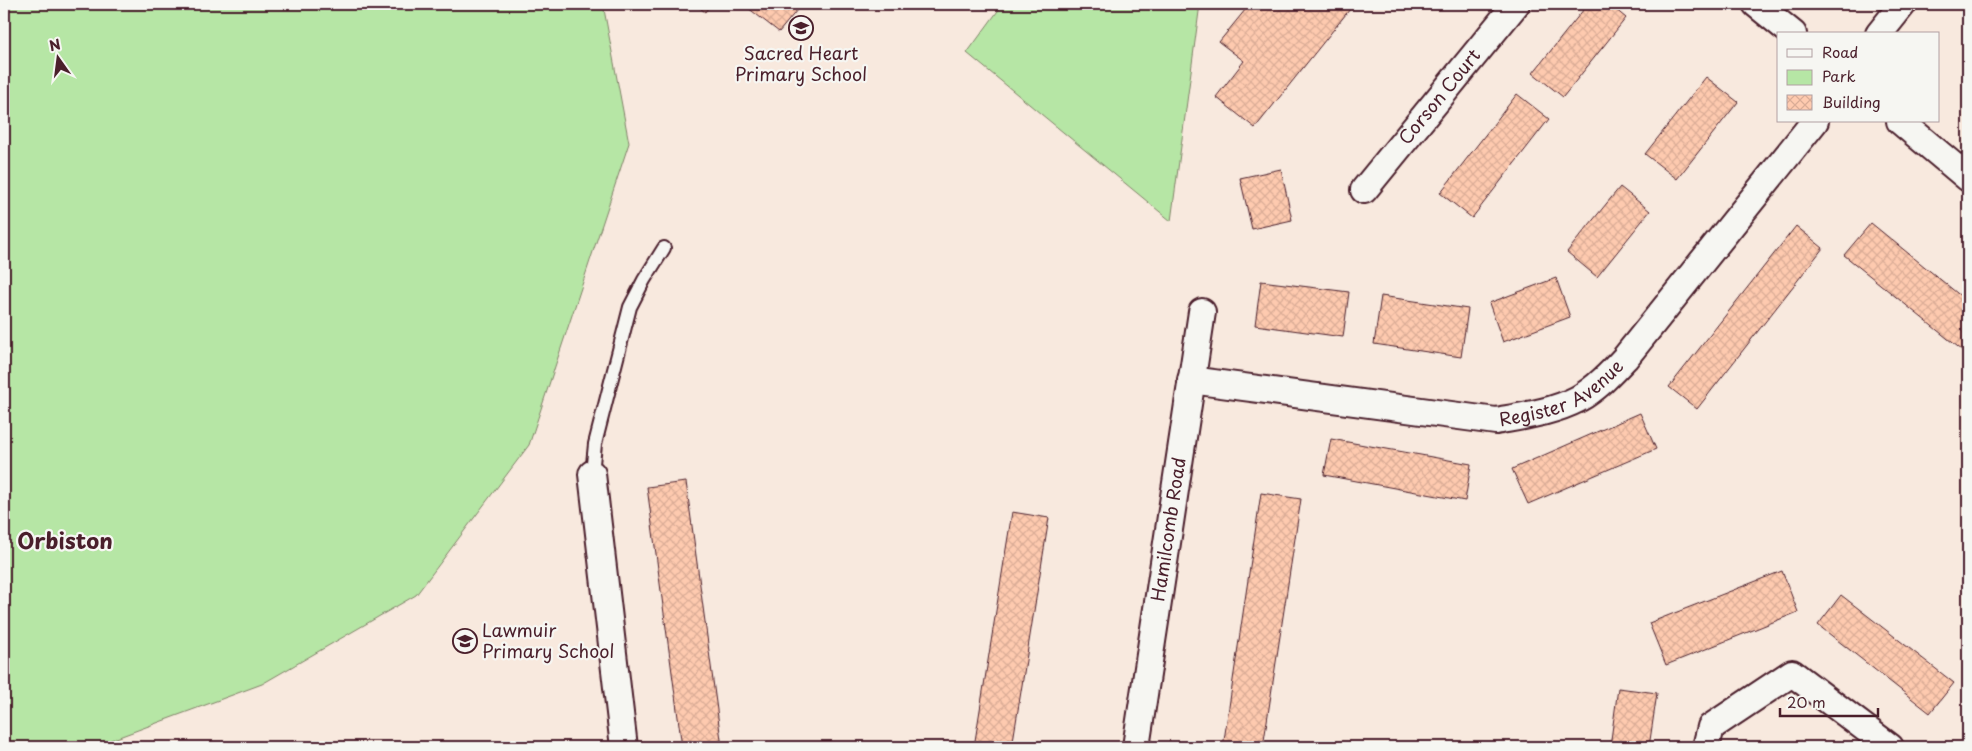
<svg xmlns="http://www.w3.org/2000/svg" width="1972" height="751" viewBox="0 0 1972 751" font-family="'Playpen Sans',sans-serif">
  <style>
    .green { fill: #b6e6a5; stroke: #808268 }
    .building { fill: url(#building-cross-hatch); stroke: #4a1f2b }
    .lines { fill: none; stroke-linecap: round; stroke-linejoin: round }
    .service-casing { stroke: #4a1f2b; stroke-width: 16 }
    .minor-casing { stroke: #4a1f2b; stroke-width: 30 }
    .service { stroke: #f6f6f2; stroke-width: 12 }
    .minor { stroke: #f6f6f2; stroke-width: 26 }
    .labels { text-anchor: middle; stroke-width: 4.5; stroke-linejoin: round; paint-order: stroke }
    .poi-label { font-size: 18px; fill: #4a1f2b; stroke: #f6f6f2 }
    .street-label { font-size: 18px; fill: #4a1f2b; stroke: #f6f6f2 }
    .district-label { font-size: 22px; font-weight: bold; fill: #4a1f2b; stroke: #f6f6f2 }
  </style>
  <defs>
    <pattern id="building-cross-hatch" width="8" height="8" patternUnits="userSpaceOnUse" patternTransform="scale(1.25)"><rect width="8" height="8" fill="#fecaaf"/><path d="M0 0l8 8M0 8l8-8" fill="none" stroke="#dbad97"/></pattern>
  </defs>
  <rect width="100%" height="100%" fill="#f8e9de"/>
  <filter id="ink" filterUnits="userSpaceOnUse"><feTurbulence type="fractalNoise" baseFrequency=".02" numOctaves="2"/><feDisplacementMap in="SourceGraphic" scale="10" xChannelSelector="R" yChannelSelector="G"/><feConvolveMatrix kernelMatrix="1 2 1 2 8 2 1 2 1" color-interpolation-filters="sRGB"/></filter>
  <g filter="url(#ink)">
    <g class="green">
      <path d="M 4,4 L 603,4 L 629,143 L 529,445 L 416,595 L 262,684 L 92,747 L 4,747 Z"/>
      <path d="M 1003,4 L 1200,4 L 1171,221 L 967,53 Z"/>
    </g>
    <g class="building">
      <path d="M 695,4 L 711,4 L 705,12 Z"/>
      <path d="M 743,4 L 802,4 L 779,32 Z"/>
      <path d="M 1250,4 L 1354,4 L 1255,128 L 1216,97 L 1244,61 L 1219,42 Z"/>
      <path d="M 1588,4 L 1609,4 L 1626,18 L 1563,97 L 1533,73 Z"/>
      <path d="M 1706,77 L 1738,102 L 1677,179 L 1645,154 Z"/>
      <path d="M 1517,94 L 1549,119 L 1472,218 L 1440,193 Z"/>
      <path d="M 1281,169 L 1292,220 L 1252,229 L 1240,178 Z"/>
      <path d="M 1620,187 L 1650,211 L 1597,277 L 1567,252 Z"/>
      <path d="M 1871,223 L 1968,302 L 1968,355 L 1844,255 Z"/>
      <path d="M 1796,226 L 1823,248 L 1697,409 L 1669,387 Z"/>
      <path d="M 1556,278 L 1570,317 L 1503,342 L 1489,303 Z"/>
      <path d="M 1261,281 L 1349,292 L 1343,337 L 1255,325 Z"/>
      <path d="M 1381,296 L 1468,309 L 1461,357 L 1374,344 Z"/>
      <path d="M 1640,413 L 1656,449 L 1528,504 L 1512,469 Z"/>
      <path d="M 1331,439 L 1471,464 L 1465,501 L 1324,475 Z"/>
      <path d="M 686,482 L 722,747 L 682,747 L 647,487 Z"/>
      <path d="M 1261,493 L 1301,499 L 1263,747 L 1223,747 Z"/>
      <path d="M 1012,512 L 1049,518 L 1012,747 L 974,747 Z"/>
      <path d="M 1782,571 L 1798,612 L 1666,665 L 1649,623 Z"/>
      <path d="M 1841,595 L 1954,683 L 1930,713 L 1818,625 Z"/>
      <path d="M 1618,688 L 1657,693 L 1649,747 L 1610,747 Z"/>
    </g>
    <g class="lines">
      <defs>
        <path id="service" d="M 592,474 L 595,444 L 630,307 L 644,280 L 664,248"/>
        <g id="minor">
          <path d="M 1756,4 L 1793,34"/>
          <path d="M 1879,34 L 1903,4"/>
          <path d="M 1900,121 L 1968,178"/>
          <path id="s1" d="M 1364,190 L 1516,4"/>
          <path id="s2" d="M 1191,380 L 1496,421 C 1523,416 1553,412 1578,399 C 1596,389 1611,373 1625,358 L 1815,121"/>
          <path d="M 592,474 L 624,747"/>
          <path id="s3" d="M 1136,747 L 1202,312"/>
          <path d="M 1706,747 L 1711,727 L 1792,673 L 1890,747"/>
        </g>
      </defs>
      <use href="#service" class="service-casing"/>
      <use href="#minor" class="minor-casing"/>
      <use href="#service" class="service"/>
      <use href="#minor" class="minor"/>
    </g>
  </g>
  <defs>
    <symbol id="school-ring" viewBox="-11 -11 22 22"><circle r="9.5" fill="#f6f6f2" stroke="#4a1f2b" stroke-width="1.5"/><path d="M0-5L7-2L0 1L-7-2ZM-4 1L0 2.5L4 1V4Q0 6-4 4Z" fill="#4a1f2b"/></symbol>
  </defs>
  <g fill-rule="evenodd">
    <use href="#school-ring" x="787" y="14" width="28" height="28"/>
    <use href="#school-ring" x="451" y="627" width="28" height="28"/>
  </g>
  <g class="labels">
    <g class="poi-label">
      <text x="801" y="60">Sacred Heart<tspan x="801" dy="21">Primary School</tspan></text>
      <text x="482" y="637" text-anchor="start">Lawmuir<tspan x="482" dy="21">Primary School</tspan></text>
    </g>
    <g class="street-label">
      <text dy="6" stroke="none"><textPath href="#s1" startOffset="120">Corson Court</textPath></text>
      <text dy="6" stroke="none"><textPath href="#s2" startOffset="380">Register Avenue</textPath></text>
      <text dy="6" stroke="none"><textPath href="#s3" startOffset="220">Hamilcomb Road</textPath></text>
    </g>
    <g class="district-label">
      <text x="65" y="549">Orbiston</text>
    </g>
  </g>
  <rect width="1972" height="751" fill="none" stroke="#f6f6f2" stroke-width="20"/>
  <rect x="10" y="10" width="1952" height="731" fill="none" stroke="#4a1f2b" stroke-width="2" filter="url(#ink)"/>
  <rect x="1777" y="32" width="162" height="90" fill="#f6f6f2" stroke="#b1a0a2"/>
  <rect x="1787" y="49" width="25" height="8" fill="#f6f6f2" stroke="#b1a0a2"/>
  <text x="1822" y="58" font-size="15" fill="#4a1f2b">Road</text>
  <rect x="1787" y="70" width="25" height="15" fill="#b6e6a5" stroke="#b1a0a2"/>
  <text x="1822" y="82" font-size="15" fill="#4a1f2b">Park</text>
  <rect x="1787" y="95" width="25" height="15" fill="url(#building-cross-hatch)" stroke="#b1a0a2"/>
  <text x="1822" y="108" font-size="15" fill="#4a1f2b">Building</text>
  <g transform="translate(58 58) rotate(346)" stroke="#f6f6f2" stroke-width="4" paint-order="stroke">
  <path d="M0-4L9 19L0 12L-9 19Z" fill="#4a1f2b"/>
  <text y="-8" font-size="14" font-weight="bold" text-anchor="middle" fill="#4a1f2b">N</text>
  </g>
  <path d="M1780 708v8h98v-8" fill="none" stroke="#4a1f2b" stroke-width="2.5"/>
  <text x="1787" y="708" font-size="15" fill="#4a1f2b" stroke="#f6f6f2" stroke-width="4" paint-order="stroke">20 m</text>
</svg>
